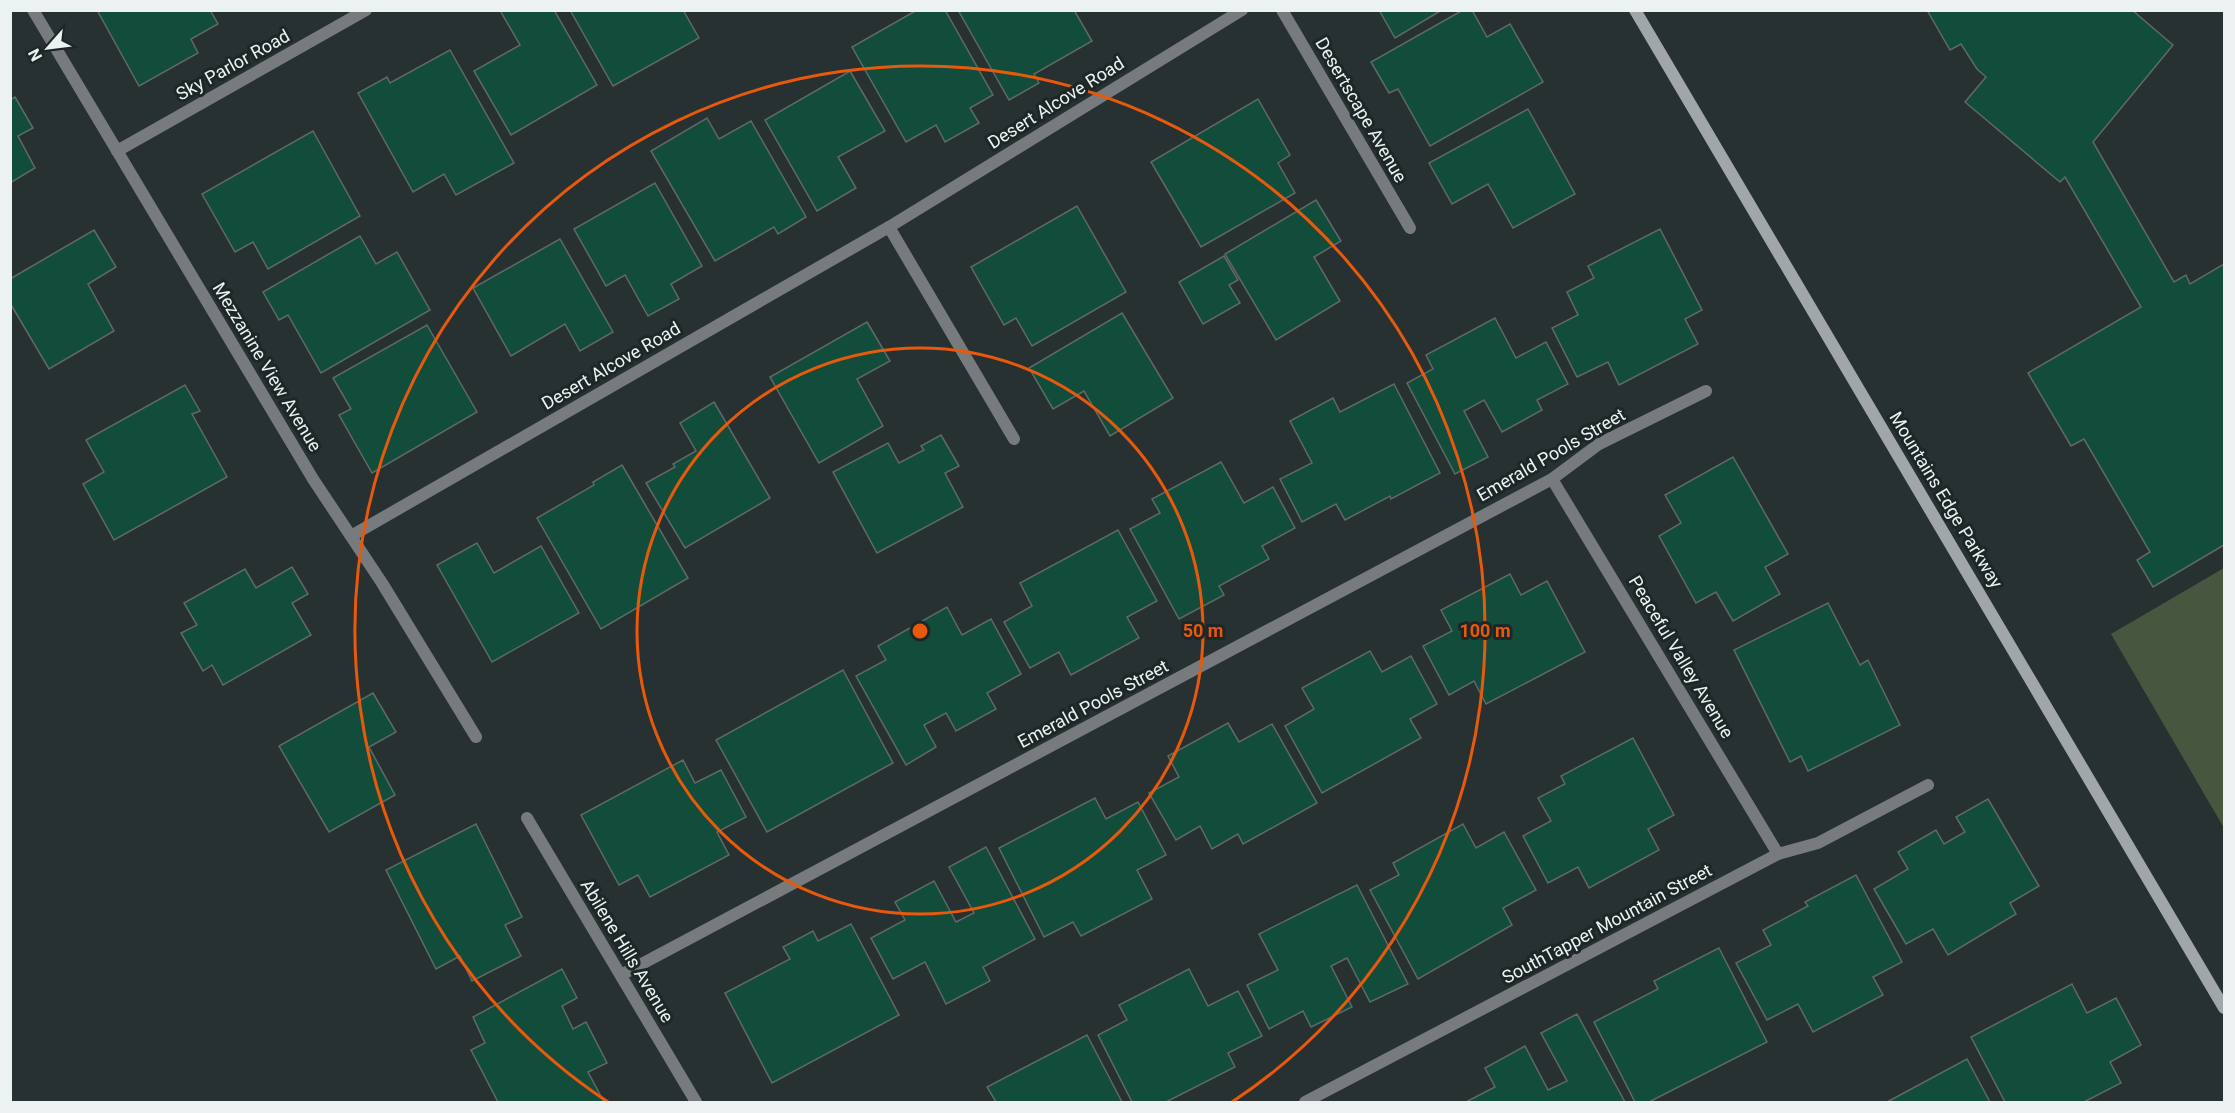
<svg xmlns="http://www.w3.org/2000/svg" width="2235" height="1113" viewBox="0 0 2235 1113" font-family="Roboto,sans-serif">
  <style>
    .green { fill: #47573f }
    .building { fill: #124d3c; stroke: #606965; stroke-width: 1.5 }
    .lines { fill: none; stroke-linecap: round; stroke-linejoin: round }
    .street { stroke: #777b7d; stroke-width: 12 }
    .secondary { stroke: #a0a6aa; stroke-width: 12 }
    .ring { fill: none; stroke: #e8590c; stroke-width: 3 }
    .labels { text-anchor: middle; stroke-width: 6; stroke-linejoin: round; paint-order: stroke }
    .street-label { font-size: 18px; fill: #ecf2f2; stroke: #1e2728 }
    .centre { fill: #e8590c; stroke: #1e2728; stroke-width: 3 }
    .ring-label { font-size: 18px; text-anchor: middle; font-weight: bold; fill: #e8590c; stroke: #1e2728; stroke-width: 6; stroke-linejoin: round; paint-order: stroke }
  </style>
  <rect width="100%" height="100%" fill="#273132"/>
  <path class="green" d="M 2224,568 L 2224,828 L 2111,634 Z"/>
  <g class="building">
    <path d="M 97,10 L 210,10 L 218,24 L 191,39 L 198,53 L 139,86 Z"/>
    <path d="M 503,10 L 554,10 L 597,85 L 511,135 L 474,71 L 520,45 L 501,12 Z"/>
    <path d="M 570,10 L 683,10 L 699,38 L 613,86 Z"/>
    <path d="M 917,10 L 945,10 L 993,95 L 970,108 L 979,123 L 945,142 L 936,125 L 906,142 L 852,47 Z"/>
    <path d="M 958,10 L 1074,10 L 1092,41 L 1034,74 L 1039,83 L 1009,100 Z"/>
    <path d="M 1379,10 L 1442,10 L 1395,38 Z"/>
    <path d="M 1463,10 L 1472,10 L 1487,37 L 1510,24 L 1543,82 L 1430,146 L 1398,89 L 1389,93 L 1371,62 Z"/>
    <path d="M 1927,10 L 2132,10 L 2173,45 L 2093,142 L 2174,282 L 2186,275 L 2190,284 L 2224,264 L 2224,545 L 2153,587 L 2137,560 L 2150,552 L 2084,439 L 2071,446 L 2028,373 L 2141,307 L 2065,177 L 2060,182 L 1965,102 L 1986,77 L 1977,69 L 1961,44 L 1950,50 Z"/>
    <path d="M 450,50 L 514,163 L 456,195 L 444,174 L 413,192 L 358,93 L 387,77 L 390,83 Z"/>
    <path d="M 850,71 L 885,131 L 838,157 L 856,188 L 817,211 L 765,120 Z"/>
    <path d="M 15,97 L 33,128 L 18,136 L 35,168 L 10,183 L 10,100 Z"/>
    <path d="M 1258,99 L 1290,155 L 1278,163 L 1295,193 L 1201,247 L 1151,162 Z"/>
    <path d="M 1528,109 L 1575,194 L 1513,228 L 1488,184 L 1452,204 L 1429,163 Z"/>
    <path d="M 707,118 L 719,139 L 751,121 L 806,217 L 778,234 L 774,227 L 715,261 L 651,151 Z"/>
    <path d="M 313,131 L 360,216 L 268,269 L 253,242 L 235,252 L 202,194 Z"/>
    <path d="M 655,183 L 702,266 L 671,284 L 679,299 L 648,316 L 625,275 L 606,286 L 574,229 Z"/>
    <path d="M 1316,200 L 1341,241 L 1314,257 L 1340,301 L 1276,340 L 1225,254 Z"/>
    <path d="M 1077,206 L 1126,292 L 1032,346 L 1016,318 L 1004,325 L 971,267 Z"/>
    <path d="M 1660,229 L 1702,310 L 1685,319 L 1698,344 L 1619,385 L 1608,362 L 1577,377 L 1552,328 L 1578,315 L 1567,292 L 1594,278 L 1588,266 Z"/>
    <path d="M 94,230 L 116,267 L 88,284 L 114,331 L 49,369 L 10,303 L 10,279 Z"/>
    <path d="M 360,236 L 376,264 L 397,252 L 430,310 L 321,373 L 288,315 L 279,320 L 263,292 Z"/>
    <path d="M 560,239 L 613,332 L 580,351 L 565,324 L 511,356 L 473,288 Z"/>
    <path d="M 1224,256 L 1238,280 L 1229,285 L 1240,303 L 1203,324 L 1179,282 Z"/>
    <path d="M 1122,313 L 1173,398 L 1110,436 L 1084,391 L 1053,409 L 1029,368 Z"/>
    <path d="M 1495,318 L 1516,358 L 1546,342 L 1568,384 L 1537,400 L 1542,410 L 1502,432 L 1484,400 L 1464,411 L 1488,457 L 1455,474 L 1407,383 L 1433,369 L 1426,355 Z"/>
    <path d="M 867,322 L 890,361 L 857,379 L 883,426 L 819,463 L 770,377 Z"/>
    <path d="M 427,325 L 477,412 L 372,473 L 339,415 L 351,409 L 333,378 Z"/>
    <path d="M 1394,384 L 1440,473 L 1391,499 L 1390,496 L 1345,520 L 1336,504 L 1302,522 L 1280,479 L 1312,463 L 1290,421 L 1333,398 L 1340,412 Z"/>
    <path d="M 185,385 L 200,411 L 192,414 L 227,477 L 114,540 L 83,484 L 104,472 L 86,440 Z"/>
    <path d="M 714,402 L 770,498 L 685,548 L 646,483 L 675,467 L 673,464 L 696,451 L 680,423 Z"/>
    <path d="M 941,435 L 959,466 L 945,473 L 963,507 L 877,553 L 833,472 L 888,443 L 899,463 L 924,450 L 921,446 Z"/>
    <path d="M 1733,457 L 1788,554 L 1765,567 L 1780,594 L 1733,621 L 1716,592 L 1696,603 L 1659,536 L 1681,523 L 1665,495 Z"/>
    <path d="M 1221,462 L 1244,503 L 1273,487 L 1295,528 L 1262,546 L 1269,559 L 1219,586 L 1224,595 L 1179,619 L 1130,529 L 1160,513 L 1152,499 Z"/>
    <path d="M 622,465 L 688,578 L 601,629 L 537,518 L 594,485 L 593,482 Z"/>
    <path d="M 1118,530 L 1157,601 L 1127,617 L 1139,638 L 1071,675 L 1059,652 L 1030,668 L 1004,622 L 1032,606 L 1020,583 Z"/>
    <path d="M 477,543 L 494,573 L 541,546 L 579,613 L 492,662 L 437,565 Z"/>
    <path d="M 292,567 L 308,594 L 292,603 L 311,635 L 223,685 L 212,665 L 203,671 L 181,633 L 197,625 L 184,603 L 245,569 L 256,588 Z"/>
    <path d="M 1510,574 L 1521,595 L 1547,581 L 1585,652 L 1486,704 L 1474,681 L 1449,695 L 1423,646 L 1452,631 L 1441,610 Z"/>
    <path d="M 1828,603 L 1860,665 L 1868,660 L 1900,725 L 1808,771 L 1801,756 L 1790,762 L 1734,650 Z"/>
    <path d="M 947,607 L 962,635 L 991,619 L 1021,674 L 987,693 L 996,709 L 956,731 L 946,713 L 924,725 L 936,747 L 906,765 L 856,676 L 886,660 L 878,646 Z"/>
    <path d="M 1370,651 L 1382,672 L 1411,656 L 1437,704 L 1410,719 L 1421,738 L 1322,793 L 1285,726 L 1314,709 L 1302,688 Z"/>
    <path d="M 843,670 L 893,763 L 767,832 L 716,740 Z"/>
    <path d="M 373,693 L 396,732 L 369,747 L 395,795 L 329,832 L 279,746 Z"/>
    <path d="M 1228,723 L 1239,742 L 1272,724 L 1317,803 L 1243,844 L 1238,834 L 1212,849 L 1200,826 L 1176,840 L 1149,793 L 1179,777 L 1168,756 Z"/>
    <path d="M 1633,738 L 1674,815 L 1648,829 L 1659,850 L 1589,888 L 1578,867 L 1548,883 L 1523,836 L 1551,821 L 1538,798 L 1565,784 L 1561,776 Z"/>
    <path d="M 683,760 L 695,783 L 721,770 L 746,817 L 717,832 L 729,855 L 650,897 L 638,875 L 619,885 L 581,815 Z"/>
    <path d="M 1095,798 L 1106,819 L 1138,802 L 1166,855 L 1137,870 L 1152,899 L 1081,936 L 1073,922 L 1044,937 L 999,848 Z"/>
    <path d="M 1988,799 L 2039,886 L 2010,903 L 2016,914 L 1948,955 L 1933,929 L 1906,944 L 1874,889 L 1908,869 L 1898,852 L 1936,830 L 1944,844 L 1965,832 L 1956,817 Z"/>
    <path d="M 476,824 L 522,917 L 505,925 L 521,956 L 472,981 L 460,956 L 436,969 L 386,870 Z"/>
    <path d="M 1463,824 L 1476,848 L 1504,832 L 1536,890 L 1503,908 L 1512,925 L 1418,979 L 1370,890 L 1399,875 L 1393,863 Z"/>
    <path d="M 986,847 L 1035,939 L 983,967 L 990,981 L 946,1004 L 925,962 L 893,979 L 871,938 L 905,920 L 895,902 L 934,881 L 956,922 L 974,913 L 949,867 Z"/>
    <path d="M 1856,875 L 1902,962 L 1873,977 L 1883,995 L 1813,1032 L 1798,1004 L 1767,1020 L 1736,963 L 1771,945 L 1763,930 L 1808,906 L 1805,902 Z"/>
    <path d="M 1357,885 L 1408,984 L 1370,1002 L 1347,958 L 1331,966 L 1352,1007 L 1311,1027 L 1303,1011 L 1269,1029 L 1247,985 L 1278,970 L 1259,934 Z"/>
    <path d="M 851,924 L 899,1015 L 772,1083 L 725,993 L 790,959 L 783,947 L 813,931 L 818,941 Z"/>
    <path d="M 1719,948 L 1767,1042 L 1649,1102 L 1635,1102 L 1594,1022 L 1658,989 L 1654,981 Z"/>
    <path d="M 562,969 L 577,998 L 562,1006 L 573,1029 L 586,1022 L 607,1063 L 588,1072 L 604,1102 L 498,1102 L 471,1050 L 485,1043 L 473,1017 Z"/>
    <path d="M 1189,969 L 1208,1006 L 1238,991 L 1262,1036 L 1228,1053 L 1235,1067 L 1166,1102 L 1132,1102 L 1098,1035 L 1127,1020 L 1119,1005 Z"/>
    <path d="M 2072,984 L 2087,1013 L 2116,998 L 2141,1045 L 2110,1062 L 2121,1083 L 2084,1102 L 2005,1102 L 1971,1037 Z"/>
    <path d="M 1577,1014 L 1625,1102 L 1466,1102 L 1495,1087 L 1485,1068 L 1525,1046 L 1548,1090 L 1567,1081 L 1541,1033 Z"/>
    <path d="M 1087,1035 L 1122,1102 L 996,1102 L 987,1087 Z"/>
    <path d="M 1967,1059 L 1990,1102 L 1887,1102 Z"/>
  </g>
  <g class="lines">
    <g class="street">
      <path d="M 33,10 L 313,479 L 382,583 L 476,737"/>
      <path d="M 1282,10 L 1410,228"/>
      <path d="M 117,151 L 366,10"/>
      <path d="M 889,227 L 1014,439"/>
      <path d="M 1552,479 L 1778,854"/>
      <path d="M 351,536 L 889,227 L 1242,10"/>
      <path d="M 527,818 L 696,1102"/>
      <path d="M 621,975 L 1552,479 L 1599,444 L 1706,391"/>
      <path d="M 1305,1102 L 1778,854 L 1818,843 L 1928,785"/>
    </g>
    <path class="secondary" d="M 1635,10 L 2224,1008"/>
  </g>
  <g class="ring">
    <circle cx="920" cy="631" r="283"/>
    <path d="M608 1102A565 565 0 1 1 1232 1102"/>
  </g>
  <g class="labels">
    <g class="street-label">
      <text transform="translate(233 65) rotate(-29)" y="6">Sky Parlor Road</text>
      <text transform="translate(1056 103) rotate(-32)" y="6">Desert Alcove Road</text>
      <text transform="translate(1361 110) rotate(60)" y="6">Desertscape Avenue</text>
      <text transform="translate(611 366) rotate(-30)" y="6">Desert Alcove Road</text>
      <text transform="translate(267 367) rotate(59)" y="6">Mezzanine View Avenue</text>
      <text transform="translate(1551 455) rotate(-30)" y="6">Emerald Pools Street</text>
      <text transform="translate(1946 500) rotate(59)" y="6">Mountains Edge Parkway</text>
      <text transform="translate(1681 657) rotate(59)" y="6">Peaceful Valley Avenue</text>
      <text transform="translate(1093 704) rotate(-28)" y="6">Emerald Pools Street</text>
      <text transform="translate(1607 924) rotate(-28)" y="6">SouthTapper Mountain Street</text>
      <text transform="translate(627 951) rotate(59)" y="6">Abilene Hills Avenue</text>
    </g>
  </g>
  <circle cx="920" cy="631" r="9" class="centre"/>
  <g class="ring-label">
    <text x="1203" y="637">50 m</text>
    <text x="1485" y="637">100 m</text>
  </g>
  <rect width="2235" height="1113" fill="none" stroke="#ecf2f2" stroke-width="24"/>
  <g transform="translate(48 48) rotate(242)" stroke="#1e2728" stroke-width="4.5" paint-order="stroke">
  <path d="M0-4.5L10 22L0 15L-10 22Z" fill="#ecf2f2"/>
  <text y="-9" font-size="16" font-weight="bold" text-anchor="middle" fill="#ecf2f2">N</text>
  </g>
</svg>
